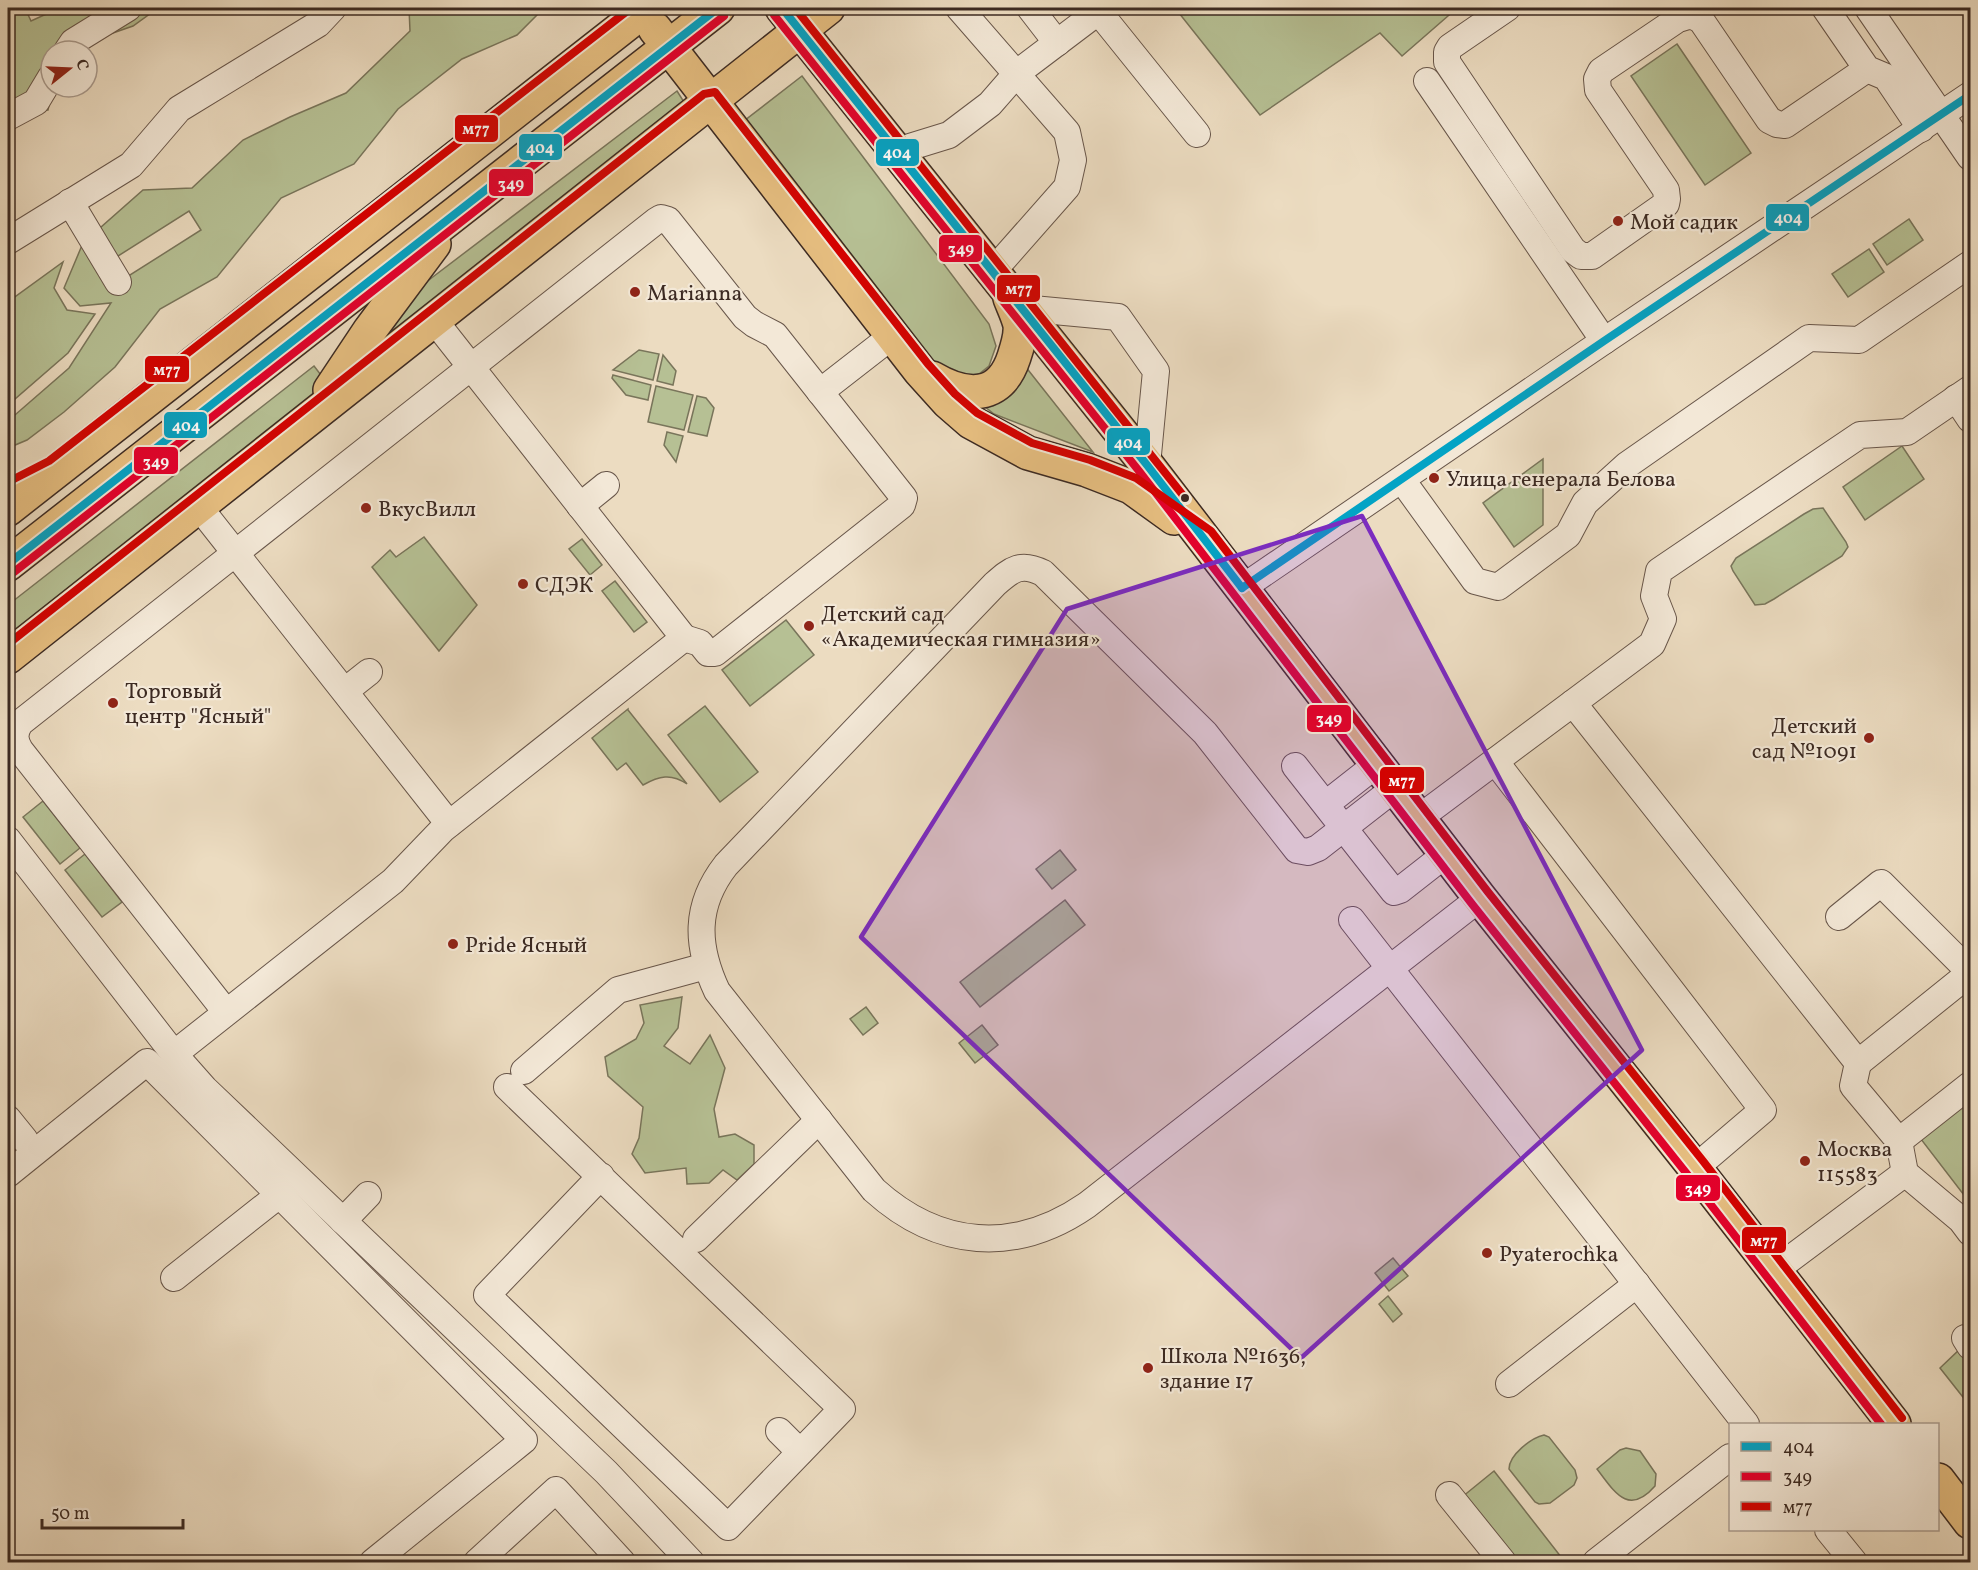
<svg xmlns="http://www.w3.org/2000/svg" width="1978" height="1570" viewBox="0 0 1978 1570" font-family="Vollkorn,serif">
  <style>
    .green { fill: #b6c094; stroke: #79755b; stroke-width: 1.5; fill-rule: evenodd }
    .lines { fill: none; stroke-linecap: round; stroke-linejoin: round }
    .minor-casing { stroke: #68564a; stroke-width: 28 }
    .major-casing { stroke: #3c2a22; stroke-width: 36 }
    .minor { stroke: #f3e8d7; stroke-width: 26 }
    .major { stroke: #e6be80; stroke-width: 33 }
    .bus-1-casing { stroke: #f3e8d7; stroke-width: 12 }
    .bus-2-casing { stroke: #f3e8d7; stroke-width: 12 }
    .bus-3-casing { stroke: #f3e8d7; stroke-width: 12 }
    .bus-1 { stroke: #03a3c5; stroke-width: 8 }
    .bus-2 { stroke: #e4002b; stroke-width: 8 }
    .bus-3 { stroke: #d50100; stroke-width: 8 }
    .marked { fill: #7b2cbf; fill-opacity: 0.2; stroke: #7b2cbf; stroke-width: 4.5; stroke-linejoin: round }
    .poi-dot { fill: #8f2418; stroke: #f3e8d7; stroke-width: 2 }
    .bus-dot { fill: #3c2a22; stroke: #f3e8d7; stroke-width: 2 }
    .labels { text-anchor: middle; stroke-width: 4.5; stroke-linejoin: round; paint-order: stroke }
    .poi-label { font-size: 22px; fill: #3c2a22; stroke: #f3e8d7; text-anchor: start }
    .line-badge { stroke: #f3e8d7; stroke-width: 2 }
    .badge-label { font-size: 16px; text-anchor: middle; font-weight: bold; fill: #fff }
  </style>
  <rect width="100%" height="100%" fill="#ecdcc1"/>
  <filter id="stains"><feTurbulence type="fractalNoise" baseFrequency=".00333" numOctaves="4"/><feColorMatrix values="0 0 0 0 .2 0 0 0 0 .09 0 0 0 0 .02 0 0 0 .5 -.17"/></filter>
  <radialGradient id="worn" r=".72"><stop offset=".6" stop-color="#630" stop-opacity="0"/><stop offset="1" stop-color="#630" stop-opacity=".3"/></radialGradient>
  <g class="green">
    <path d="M 8,8 L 25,8 L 31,21 L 53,11 L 52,8 L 158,8 L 133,26 L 61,51 L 51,51 L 51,87 L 53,87 L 48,110 L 8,112 Z"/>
    <path d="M 409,8 L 544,8 L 517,35 L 462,59 L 398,109 L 354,164 L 281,198 L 217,277 L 160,309 L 115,367 L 64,412 L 27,440 L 8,448 L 8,421 L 69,368 L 111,303 L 80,306 L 64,288 L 83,243 L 143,190 L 192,188 L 243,140 L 290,117 L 346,93 L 410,31 ZM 189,211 L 201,230 L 119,282 L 107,263 Z"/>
    <path d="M 1175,8 L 1455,8 L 1456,9 L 1402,56 L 1380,33 L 1260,115 Z"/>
    <path d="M 1677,44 L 1751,153 L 1705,185 L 1631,76 Z"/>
    <path d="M 802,76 L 989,324 L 996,346 L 989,366 L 979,374 L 968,378 L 936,367 L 744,121 Z"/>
    <path d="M 677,91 L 684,102 L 399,330 L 392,330 L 386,324 L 421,286 Z"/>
    <path d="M 1909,219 L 1923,240 L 1887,265 L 1873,244 Z"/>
    <path d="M 1869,249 L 1884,272 L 1848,297 L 1832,274 Z"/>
    <path d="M 63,262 L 54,288 L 67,310 L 95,314 L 68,353 L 8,405 L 8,302 Z"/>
    <path d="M 639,350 L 659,354 L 653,380 L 613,370 Z"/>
    <path d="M 663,355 L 676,371 L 673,385 L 657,381 Z"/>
    <path d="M 314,366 L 327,383 L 271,429 L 8,635 L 8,605 Z"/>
    <path d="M 1025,366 L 1093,452 L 994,414 L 984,406 Z"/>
    <path d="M 613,375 L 651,385 L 648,400 L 626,395 L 612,378 Z"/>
    <path d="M 656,386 L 693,395 L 684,430 L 648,422 Z"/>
    <path d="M 697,396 L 706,398 L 714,408 L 707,436 L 688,432 Z"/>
    <path d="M 667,432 L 683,436 L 676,462 L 664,445 Z"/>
    <path d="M 1902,446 L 1924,479 L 1865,520 L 1843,487 Z"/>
    <path d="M 1543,459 L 1543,525 L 1514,547 L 1483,503 Z"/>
    <path d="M 1823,508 L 1846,542 L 1848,547 L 1842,556 L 1774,599 L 1765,604 L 1755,605 L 1733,571 L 1731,566 L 1736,558 L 1804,514 L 1813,509 Z"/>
    <path d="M 424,537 L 477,605 L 439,651 L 372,567 L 390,550 L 396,557 Z"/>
    <path d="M 582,539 L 602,565 L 590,575 L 569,549 Z"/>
    <path d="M 615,581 L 647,622 L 634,632 L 602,591 Z"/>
    <path d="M 786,620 L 814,655 L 750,706 L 722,670 Z"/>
    <path d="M 705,706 L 758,772 L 720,802 L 668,735 Z"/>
    <path d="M 628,709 L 628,710 L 687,784 C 671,773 659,776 643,785 L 626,763 L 617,770 L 592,738 Z"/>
    <path d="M 43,801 L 80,848 L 60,864 L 23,817 Z"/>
    <path d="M 1060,850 L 1076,870 L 1052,889 L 1036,869 Z"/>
    <path d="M 85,854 L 122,902 L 102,917 L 65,870 Z"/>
    <path d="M 1065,900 L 1085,925 L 980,1007 L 960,982 Z"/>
    <path d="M 682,997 L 678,1028 L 664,1046 L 690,1064 L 710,1035 L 725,1068 L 714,1109 L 719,1137 L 735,1134 L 754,1145 L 754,1164 L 737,1180 L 723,1170 L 709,1183 L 687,1184 L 686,1168 L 645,1173 L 632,1154 L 639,1138 L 643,1107 L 608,1076 L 605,1057 L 636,1039 L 644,1023 L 640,1005 Z"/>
    <path d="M 866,1007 L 878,1023 L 863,1035 L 850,1019 Z"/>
    <path d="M 982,1025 L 998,1045 L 975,1063 L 959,1043 Z"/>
    <path d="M 1970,1093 L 1970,1197 L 1967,1199 L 1917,1134 Z"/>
    <path d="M 1393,1258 L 1408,1276 L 1389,1291 L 1375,1273 Z"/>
    <path d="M 1388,1296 L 1402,1314 L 1393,1322 L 1379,1304 Z"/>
    <path d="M 1959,1350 L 1970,1365 L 1970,1406 L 1940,1368 Z"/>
    <path d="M 1544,1435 L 1549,1437 L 1575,1470 L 1577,1478 L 1574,1485 L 1550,1503 L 1539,1504 L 1535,1502 L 1509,1469 C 1509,1455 1531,1438 1544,1435 Z"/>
    <path d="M 1626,1448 L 1640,1451 L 1656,1474 L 1655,1486 C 1628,1517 1614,1491 1597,1469 L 1620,1450 Z"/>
    <path d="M 1494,1471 L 1565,1562 L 1513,1562 L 1462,1497 Z"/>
  </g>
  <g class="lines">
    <defs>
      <g id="minor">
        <path d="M 959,8 L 1067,132 L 1073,160 L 1067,187 L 992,272"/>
        <path d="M 1030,8 L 1057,43"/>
        <path d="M 1507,8 L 1450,47 L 1447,52 L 1447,62 L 1573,250 L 1581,256 L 1592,256 L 1666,204 L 1667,199 L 1666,190 L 1598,90 L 1597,79 L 1601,71 L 1678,19 L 1691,15 L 1701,20 L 1769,120 L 1777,124 L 1785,125 L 1867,69"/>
        <path d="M 1825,8 L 1867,69 L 1886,77 L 1921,129"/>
        <path d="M 1868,8 L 1970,157"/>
        <path d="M 1098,11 L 1197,134"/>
        <path d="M 67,51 L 73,42 L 128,8"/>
        <path d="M 1427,81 L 1604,341"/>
        <path d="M 8,117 L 36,102 L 51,77"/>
        <path d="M 897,151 L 949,135 L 990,104 L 1017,73 L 1103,8"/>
        <path d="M 70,202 L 118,282"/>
        <path d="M 8,241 L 131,165 L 179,109 L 318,24 L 333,8"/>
        <path d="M 1022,308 L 1118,317 L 1156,371 L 1147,465"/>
        <path d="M 434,320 L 471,367 L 656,221 L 661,218 L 668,220 L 745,317 L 754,324 L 775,335 L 904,498 L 902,505 L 715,653 L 708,653 L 700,643 L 684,638"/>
        <path d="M 820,392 L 892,336"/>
        <path d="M 1956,398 L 1970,419"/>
        <path d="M 1402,480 L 1475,581 L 1498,587 L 1568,535 L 1585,503 L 1627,465 L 1809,338 L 1859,340 L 1970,264"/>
        <path d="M 580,506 L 606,485"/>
        <path d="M 199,507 L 449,824"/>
        <path d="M 1242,588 L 1604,341 L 1970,95"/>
        <path d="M 345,691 L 369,672"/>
        <path d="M 1573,703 L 1652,644 L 1663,619 L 1654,596 L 1659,571 L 1860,435 L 1907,432 L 1970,389"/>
        <path d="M 1495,761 L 1763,1110 L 1695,1168"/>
        <path d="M 1295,766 L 1394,892 L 1400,890 L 1446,854"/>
        <path d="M 1395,788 L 1318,848 L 1308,852 L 1297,850 L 1205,733 L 1043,573 C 1021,562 1012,569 995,584 L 726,865 C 694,906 696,946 717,991 L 874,1190 C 938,1248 1015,1255 1087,1205 L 1480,898"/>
        <path d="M 1326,804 L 1377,764"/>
        <path d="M 1419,818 L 1573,703 L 1858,1063 L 1853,1086 L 1899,1141 L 1905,1173 L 1961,1220 L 1970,1232"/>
        <path d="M 8,840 L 174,1054 L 205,1089 L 606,1472 L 691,1562"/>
        <path d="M 1839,917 L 1881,883 L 1970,972"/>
        <path d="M 1352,920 L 1746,1424"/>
        <path d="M 174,1054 L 393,881 L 443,829 L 684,638 L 471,367 L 20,723 C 14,733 14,740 20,750 L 226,1012"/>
        <path d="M 1858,1063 L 1970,973"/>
        <path d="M 524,1071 L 618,990 L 706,966"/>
        <path d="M 507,1087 L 842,1409 L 728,1527 L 487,1295 L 601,1176"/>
        <path d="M 8,1119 L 25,1140"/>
        <path d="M 1899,1141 L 1970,1085"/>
        <path d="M 8,1174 L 147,1062 L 524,1440 L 373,1562"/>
        <path d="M 343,1221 L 368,1195"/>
        <path d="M 696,1239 L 819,1120"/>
        <path d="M 1774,1271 L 1905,1173"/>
        <path d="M 174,1278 L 279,1195"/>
        <path d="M 1965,1338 L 1970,1346"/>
        <path d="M 1509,1384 L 1637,1284"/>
        <path d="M 779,1431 L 800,1452"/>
        <path d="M 1449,1495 L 1503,1562"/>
        <path d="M 1828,1530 L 1854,1562"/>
        <path d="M 477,1562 L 556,1490 L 622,1562"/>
        <path d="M 1596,1562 L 1730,1457"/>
      </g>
      <g id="major">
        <path d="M 782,8 L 1147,465 L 1480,898 L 1695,1168 L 1894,1424"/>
        <path d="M 655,29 L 920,371 L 948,402 L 971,422 L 1028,453 L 1087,470 L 1131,487 L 1174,518"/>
        <path d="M 932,378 C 966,398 1000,400 1014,357 C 1017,348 1021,334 1020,325 C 1018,316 1013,306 1010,298"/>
        <path d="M 330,390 L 370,330 L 434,244"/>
        <path d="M 8,509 L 647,8"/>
        <path d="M 8,564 L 718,8"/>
        <path d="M 8,657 L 828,8"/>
        <path d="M 1938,1480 L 1970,1522"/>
      </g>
    </defs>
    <use href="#minor" class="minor-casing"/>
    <use href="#major" class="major-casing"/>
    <use href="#minor" class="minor"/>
    <use href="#major" class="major"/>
    <defs>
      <g id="bus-1">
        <path d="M 782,8 L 1147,465 L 1242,588"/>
        <path d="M 8,564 L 718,8"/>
        <path d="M 1242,588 L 1604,341 L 1970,95"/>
      </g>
      <g id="bus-2">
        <path d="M 774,15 L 1139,471 L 1472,904 L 1687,1174 L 1881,1424"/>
        <path d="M 14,572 L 724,16"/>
      </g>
      <g id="bus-3">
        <path d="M 795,8 L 1186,499"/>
        <path d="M 8,482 L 49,461 L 631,8"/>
        <path d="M 8,644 L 704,94 L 715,92 L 928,364 L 955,394 L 977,413 L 1032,443 L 1090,460 L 1136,478 L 1211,531 L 1488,892 L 1703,1161 L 1902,1418"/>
      </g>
    </defs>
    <use href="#bus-1" class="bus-1-casing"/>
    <use href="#bus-2" class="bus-2-casing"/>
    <use href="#bus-3" class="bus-3-casing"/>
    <use href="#bus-1" class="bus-1"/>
    <use href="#bus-2" class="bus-2"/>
    <use href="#bus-3" class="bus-3"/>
  </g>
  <path class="marked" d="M 1362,516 L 1642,1050 L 1301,1358 L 861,937 L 1067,609 Z"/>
  <g class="poi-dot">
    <circle cx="1618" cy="221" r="6"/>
    <circle cx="635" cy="292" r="6"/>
    <circle cx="1434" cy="478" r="6"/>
    <circle cx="366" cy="508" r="6"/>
    <circle cx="523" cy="584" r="6"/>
    <circle cx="809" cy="626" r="6"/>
    <circle cx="113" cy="703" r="6"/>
    <circle cx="1869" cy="738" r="6"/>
    <circle cx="453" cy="944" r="6"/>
    <circle cx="1805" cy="1161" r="6"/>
    <circle cx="1487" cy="1253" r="6"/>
    <circle cx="1148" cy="1368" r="6"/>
  </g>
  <circle class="bus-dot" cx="1185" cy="498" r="5"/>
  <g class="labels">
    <g class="poi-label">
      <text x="1630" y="229">Мой садик</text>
      <text x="647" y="300">Marianna</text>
      <text x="1446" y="486">Улица генерала Белова</text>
      <text x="378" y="516">ВкусВилл</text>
      <text x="535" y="592">СДЭК</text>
      <text x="821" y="621">Детский сад<tspan x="821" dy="25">«Академическая гимназия»</tspan></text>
      <text x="125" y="698">Торговый<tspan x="125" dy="25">центр "Ясный"</tspan></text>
      <text x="1857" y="733" text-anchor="end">Детский<tspan x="1857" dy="25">сад №1091</tspan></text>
      <text x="465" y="952">Pride Ясный</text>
      <text x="1817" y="1156">Москва<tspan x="1817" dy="25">115583</tspan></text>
      <text x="1499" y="1261">Pyaterochka</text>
      <text x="1160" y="1363">Школа №1636,<tspan x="1160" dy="25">здание 17</tspan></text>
    </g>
  </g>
  <g class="line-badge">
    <rect x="454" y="114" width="45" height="29" rx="6" fill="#d50100"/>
    <rect x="518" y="133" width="45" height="28" rx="6" fill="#03a3c5"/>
    <rect x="875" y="138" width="45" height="29" rx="6" fill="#03a3c5"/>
    <rect x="488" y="168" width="46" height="29" rx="6" fill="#e4002b"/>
    <rect x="1765" y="203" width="45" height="29" rx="6" fill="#03a3c5"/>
    <rect x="938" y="234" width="45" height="29" rx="6" fill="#e4002b"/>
    <rect x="996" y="274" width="45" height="29" rx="6" fill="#d50100"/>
    <rect x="144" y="355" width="46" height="28" rx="6" fill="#d50100"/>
    <rect x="163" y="411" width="45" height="28" rx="6" fill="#03a3c5"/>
    <rect x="1106" y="427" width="45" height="29" rx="6" fill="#03a3c5"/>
    <rect x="133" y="446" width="46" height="29" rx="6" fill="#e4002b"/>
    <rect x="1306" y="704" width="46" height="29" rx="6" fill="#e4002b"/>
    <rect x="1379" y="766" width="46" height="28" rx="6" fill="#d50100"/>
    <rect x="1675" y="1174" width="46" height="28" rx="6" fill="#e4002b"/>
    <rect x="1741" y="1226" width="46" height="28" rx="6" fill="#d50100"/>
  </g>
  <g class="badge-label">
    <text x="476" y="134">м77</text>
    <text x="540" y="153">404</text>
    <text x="897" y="158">404</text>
    <text x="511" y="189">349</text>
    <text x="1788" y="223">404</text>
    <text x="961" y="254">349</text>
    <text x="1019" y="294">м77</text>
    <text x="167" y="375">м77</text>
    <text x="186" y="431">404</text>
    <text x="1128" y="448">404</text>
    <text x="156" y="467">349</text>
    <text x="1329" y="724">349</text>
    <text x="1402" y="786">м77</text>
    <text x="1698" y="1194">349</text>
    <text x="1764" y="1246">м77</text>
  </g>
  <rect width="1978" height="1570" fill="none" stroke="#ecdcc1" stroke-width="30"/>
  <rect x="9" y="9" width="1960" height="1552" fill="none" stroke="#3c2a22" stroke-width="3"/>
  <rect x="15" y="15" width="1948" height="1540" fill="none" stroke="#3c2a22" stroke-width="1.5"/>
  <rect x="1729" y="1423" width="210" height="108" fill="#f3e8d7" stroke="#aa9c8f" stroke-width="1.5"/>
  <rect x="1741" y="1442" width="30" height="9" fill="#03a3c5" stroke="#aa9c8f" stroke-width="1.5"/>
  <text x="1783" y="1453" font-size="18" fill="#3c2a22">404</text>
  <rect x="1741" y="1472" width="30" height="9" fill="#e4002b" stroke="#aa9c8f" stroke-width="1.5"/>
  <text x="1783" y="1483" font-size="18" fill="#3c2a22">349</text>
  <rect x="1741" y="1502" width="30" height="9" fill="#d50100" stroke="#aa9c8f" stroke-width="1.5"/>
  <text x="1783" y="1513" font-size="18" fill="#3c2a22">м77</text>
  <g transform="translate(69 69) rotate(72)"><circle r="28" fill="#f3e8d7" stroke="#aa9c8f" stroke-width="1.5"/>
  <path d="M0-4.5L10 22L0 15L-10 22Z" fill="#8f2418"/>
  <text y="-9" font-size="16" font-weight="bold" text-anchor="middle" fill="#3c2a22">С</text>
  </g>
  <path d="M42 1519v9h141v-9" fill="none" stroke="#3c2a22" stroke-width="3"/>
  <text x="51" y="1519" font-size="18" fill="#3c2a22" stroke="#f3e8d7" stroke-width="4.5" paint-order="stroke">50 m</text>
  <rect width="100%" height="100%" filter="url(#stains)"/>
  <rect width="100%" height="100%" fill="url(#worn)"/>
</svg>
